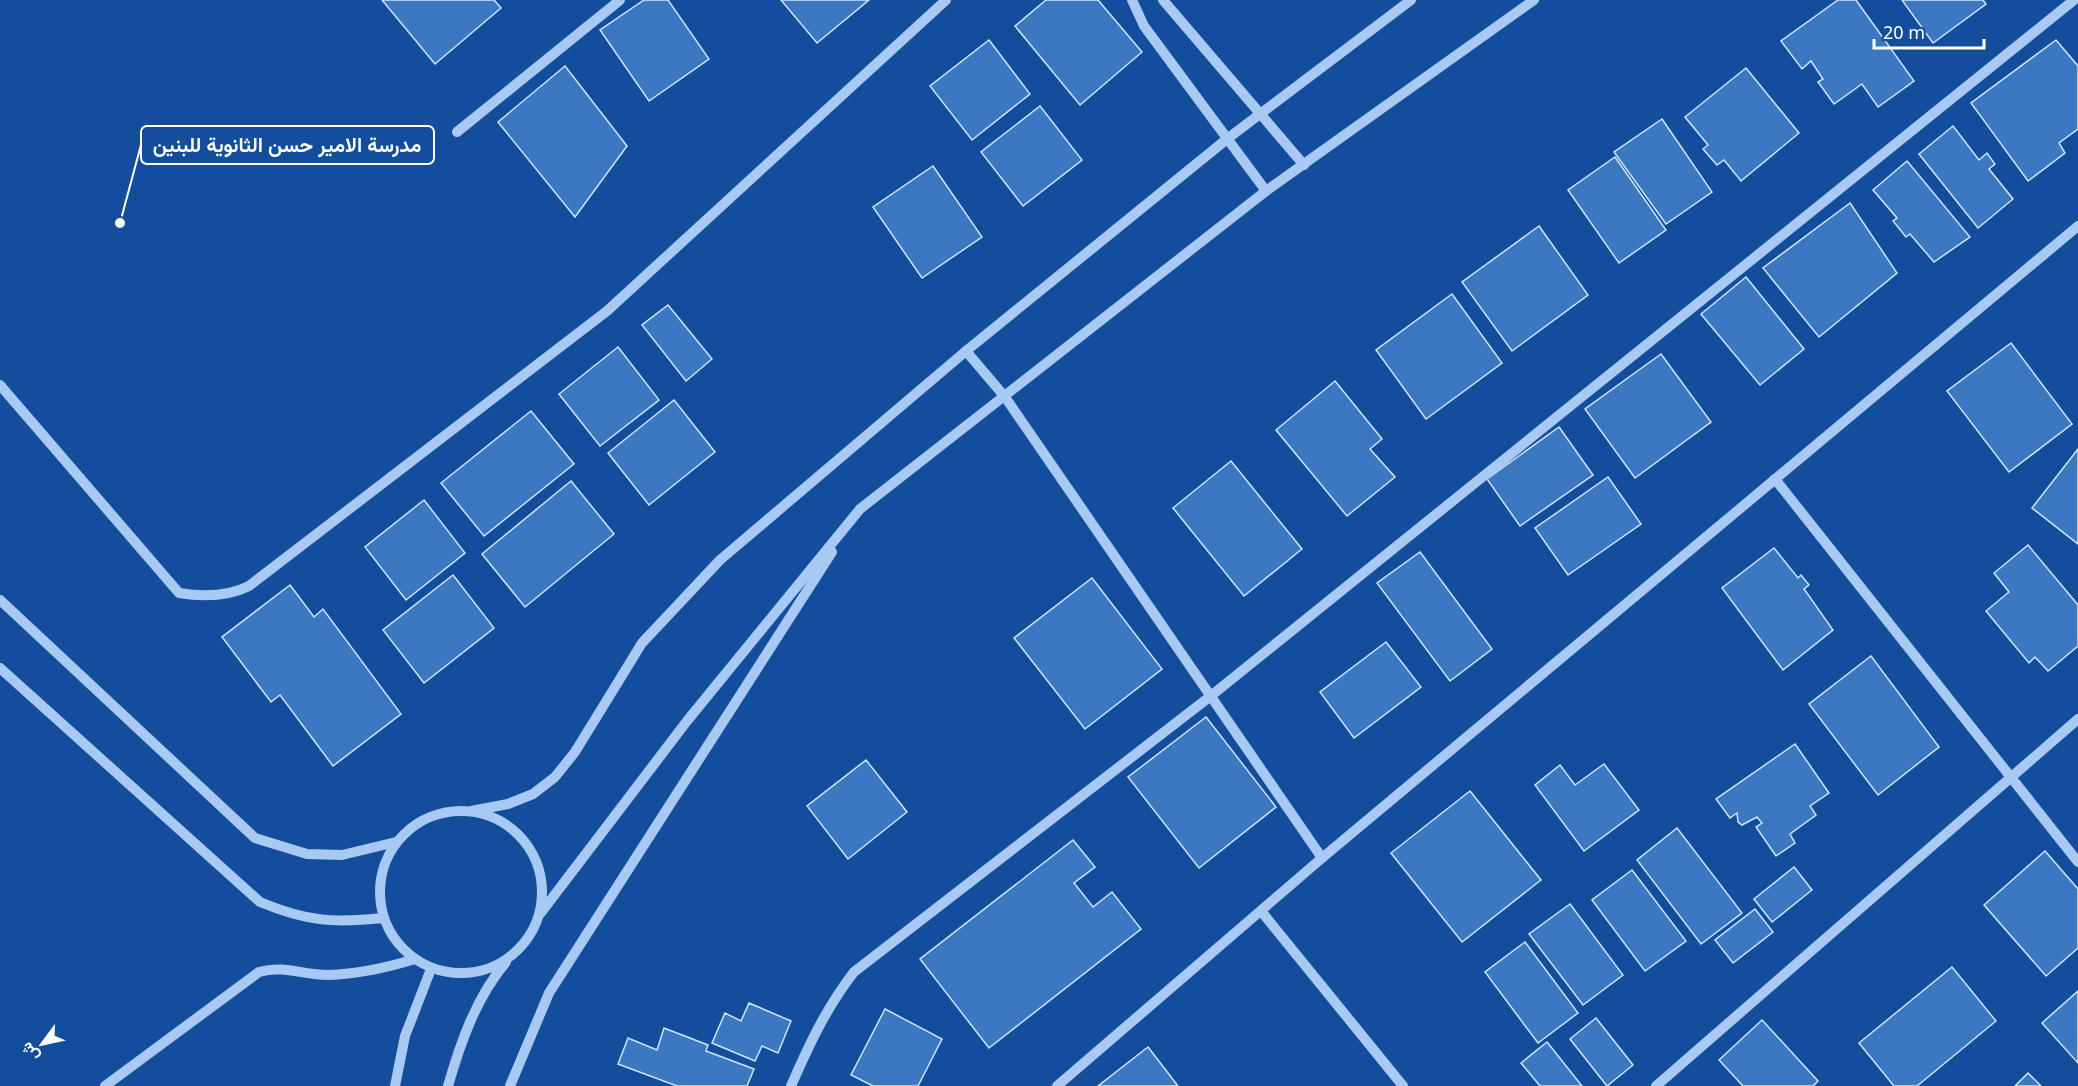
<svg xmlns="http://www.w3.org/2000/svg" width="2078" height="1086" viewBox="0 0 2078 1086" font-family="'Noto Sans',Vazirmatn,sans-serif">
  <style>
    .building { fill: #3c77c2; stroke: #cfe4fd; stroke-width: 1.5 }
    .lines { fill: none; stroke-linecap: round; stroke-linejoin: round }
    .minor { stroke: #a7c9f4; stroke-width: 10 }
    .leader { fill: none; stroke: #fff; stroke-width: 2 }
    .callout-dot { fill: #fff; stroke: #134d9b; stroke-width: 2 }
    .callout { fill: #134d9b; stroke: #fff; stroke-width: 2 }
    .callout-label { font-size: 20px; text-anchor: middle; font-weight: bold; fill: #fff }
  </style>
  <rect width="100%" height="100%" fill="#134d9b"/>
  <g class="building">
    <path d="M 382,0 L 494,0 L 501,8 L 435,64 Z"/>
    <path d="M 644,0 L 668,0 L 709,59 L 649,101 L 600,30 Z"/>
    <path d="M 781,0 L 869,0 L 817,43 Z"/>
    <path d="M 1046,0 L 1098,0 L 1142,52 L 1080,105 L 1015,26 Z"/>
    <path d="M 1838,0 L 1856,0 L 1914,81 L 1878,107 L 1862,84 L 1834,104 L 1818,82 L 1823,79 L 1811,61 L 1802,69 L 1781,41 Z"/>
    <path d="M 1902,0 L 1983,0 L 1986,4 L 1933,43 Z"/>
    <path d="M 989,40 L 1030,94 L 972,140 L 930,86 Z"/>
    <path d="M 2056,40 L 2078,66 L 2078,129 L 2059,143 L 2065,153 L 2028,181 L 1971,103 Z"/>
    <path d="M 565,66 L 627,146 L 575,217 L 498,122 Z"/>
    <path d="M 1746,68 L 1799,133 L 1741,181 L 1724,160 L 1717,165 L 1703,149 L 1708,145 L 1685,117 Z"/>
    <path d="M 1040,106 L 1082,160 L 1023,206 L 981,152 Z"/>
    <path d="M 1662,119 L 1712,192 L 1666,224 L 1614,152 Z"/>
    <path d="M 1953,126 L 1979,160 L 1987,153 L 1995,164 L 1989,169 L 2013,199 L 1978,228 L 1919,154 Z"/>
    <path d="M 1615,157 L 1666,230 L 1619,263 L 1568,190 Z"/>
    <path d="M 1907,161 L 1970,237 L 1934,262 L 1910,234 L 1906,237 L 1893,221 L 1897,218 L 1873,190 Z"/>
    <path d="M 933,166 L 982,237 L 922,278 L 873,207 Z"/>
    <path d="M 1850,203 L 1897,273 L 1819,337 L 1763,268 Z"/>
    <path d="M 1539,226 L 1588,295 L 1512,351 L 1462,282 Z"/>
    <path d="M 1746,277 L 1804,349 L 1760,385 L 1701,314 Z"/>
    <path d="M 1452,294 L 1502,363 L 1426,419 L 1376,350 Z"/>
    <path d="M 668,305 L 712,359 L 686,381 L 642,325 Z"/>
    <path d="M 2011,343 L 2072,424 L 2009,472 L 1947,391 Z"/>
    <path d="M 618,347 L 659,400 L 600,446 L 559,394 Z"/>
    <path d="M 1661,354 L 1711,422 L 1635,478 L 1585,409 Z"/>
    <path d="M 1335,381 L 1382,439 L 1370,449 L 1395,477 L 1347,516 L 1276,430 Z"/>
    <path d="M 674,400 L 715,452 L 649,505 L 608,453 Z"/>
    <path d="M 531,411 L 574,464 L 484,536 L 441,483 Z"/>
    <path d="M 1559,427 L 1593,475 L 1520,526 L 1487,479 Z"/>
    <path d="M 2078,449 L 2078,544 L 2032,508 Z"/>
    <path d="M 1231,461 L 1302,549 L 1244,596 L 1173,508 Z"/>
    <path d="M 1608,477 L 1641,524 L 1568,575 L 1535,528 Z"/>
    <path d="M 571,481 L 614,534 L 525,607 L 482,554 Z"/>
    <path d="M 424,500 L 465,553 L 406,600 L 365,547 Z"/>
    <path d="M 2028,545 L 2078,605 L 2078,646 L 2048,671 L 2035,657 L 2029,663 L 1986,611 L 2009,592 L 1994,573 Z"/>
    <path d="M 1774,548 L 1798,578 L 1801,575 L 1809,585 L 1804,589 L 1833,630 L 1783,670 L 1722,588 Z"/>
    <path d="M 1420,552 L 1492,649 L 1450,681 L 1377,583 Z"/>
    <path d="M 453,575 L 494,628 L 424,683 L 383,630 Z"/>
    <path d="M 1092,578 L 1162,669 L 1085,729 L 1014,638 Z"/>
    <path d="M 290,585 L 314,617 L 323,609 L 401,714 L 333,766 L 280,695 L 271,702 L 222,637 Z"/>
    <path d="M 1386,642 L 1421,687 L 1354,738 L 1320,692 Z"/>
    <path d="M 1871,656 L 1939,747 L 1878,795 L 1809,704 Z"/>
    <path d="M 1206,717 L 1276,807 L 1199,868 L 1128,777 Z"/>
    <path d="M 1795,744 L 1829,793 L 1810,806 L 1816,815 L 1790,834 L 1795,843 L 1776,856 L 1756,827 L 1762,823 L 1757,817 L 1742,825 L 1738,822 L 1737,813 L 1730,818 L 1716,799 Z"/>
    <path d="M 866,760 L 907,812 L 848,859 L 807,806 Z"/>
    <path d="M 1604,764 L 1639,810 L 1584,851 L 1535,785 L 1560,765 L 1575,785 Z"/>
    <path d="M 1470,791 L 1541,880 L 1462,942 L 1391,853 Z"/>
    <path d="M 1677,828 L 1742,913 L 1701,944 L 1637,860 Z"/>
    <path d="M 1073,840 L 1095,867 L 1074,883 L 1093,907 L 1112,892 L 1141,929 L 989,1048 L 920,959 Z"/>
    <path d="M 2045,851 L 2078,889 L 2078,948 L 2046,976 L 1984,905 Z"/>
    <path d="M 1794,867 L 1812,890 L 1772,922 L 1754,899 Z"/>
    <path d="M 1632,870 L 1686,941 L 1645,971 L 1592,900 Z"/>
    <path d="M 1570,904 L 1623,975 L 1583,1005 L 1529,934 Z"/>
    <path d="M 1755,909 L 1773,932 L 1733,963 L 1715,940 Z"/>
    <path d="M 1525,942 L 1578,1013 L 1538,1043 L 1485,972 Z"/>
    <path d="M 1952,967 L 1996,1021 L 1917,1086 L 1894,1086 L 1859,1043 Z"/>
    <path d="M 2078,991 L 2078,1063 L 2042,1023 Z"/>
    <path d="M 749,1003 L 791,1021 L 778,1053 L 762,1046 L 755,1061 L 712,1043 L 725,1013 L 741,1021 Z"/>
    <path d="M 885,1009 L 942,1039 L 918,1086 L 873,1086 L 851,1075 Z"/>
    <path d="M 1596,1018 L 1633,1065 L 1607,1086 L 1570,1039 Z"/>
    <path d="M 1762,1020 L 1818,1081 L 1813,1086 L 1743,1086 L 1719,1060 Z"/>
    <path d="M 664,1028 L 708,1045 L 706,1051 L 754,1069 L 747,1086 L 677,1086 L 618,1064 L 628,1038 L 657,1050 Z"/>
    <path d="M 1547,1042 L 1582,1086 L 1540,1086 L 1521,1063 Z"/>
    <path d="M 1148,1047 L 1178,1086 L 1098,1086 Z"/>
    <path d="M 2028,1073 L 2041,1086 L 2015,1086 Z"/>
  </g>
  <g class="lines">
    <g class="minor">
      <path d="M 1132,0 L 1144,26 L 1266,191"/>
      <path d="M 1163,0 L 1304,165"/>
      <path d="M 457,132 L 620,0"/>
      <path d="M 966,351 L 1005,397 L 1322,858"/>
      <path d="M 0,385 L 179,593 C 203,597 227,597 249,586 L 607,311 L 946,0"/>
      <path d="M 1775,479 L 2078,862"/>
      <path d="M 0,600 L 255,838 L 307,854 L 342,855 L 396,842"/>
      <path d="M 0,668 L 260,902 C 308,922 334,923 384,918"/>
      <path d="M 471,811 L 508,804 L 533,794 L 555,777 L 575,752 L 642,643 L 720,560 L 966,351 L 1227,139 L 1411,0"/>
      <circle cx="461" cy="892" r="81"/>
      <path d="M 1261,911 L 1403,1086"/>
      <path d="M 540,914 L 687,721 L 860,509 L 1266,191 L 1534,0"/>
      <path d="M 105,1086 L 259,972 C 283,965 303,975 328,975 C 359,974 386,968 415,959"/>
      <path d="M 395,1086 L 405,1036 L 431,969"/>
      <path d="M 448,1086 C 461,1041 476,998 506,962"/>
      <path d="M 510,1086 L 549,993 L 832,552"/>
      <path d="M 791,1086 C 809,1045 826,1008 854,972 L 1212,695 L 2074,0"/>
      <path d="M 1057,1086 L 1322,858 L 2078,226"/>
      <path d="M 1656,1086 L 2078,719"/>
    </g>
  </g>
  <path class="leader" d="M120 223L141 145"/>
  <circle class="callout-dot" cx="120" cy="223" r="6"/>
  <rect class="callout" x="141" y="126" width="293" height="38" rx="6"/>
  <g class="callout-label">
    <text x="287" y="152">مدرسة الامير حسن الثانوية للبنين</text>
  </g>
  <g transform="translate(42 1044) rotate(237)" stroke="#134d9b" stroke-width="4.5" paint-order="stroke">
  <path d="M0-4.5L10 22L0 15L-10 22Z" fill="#ffffff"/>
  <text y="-9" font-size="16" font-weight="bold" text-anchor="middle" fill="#ffffff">ش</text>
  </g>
  <path d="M1874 39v9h110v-9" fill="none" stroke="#ffffff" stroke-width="3"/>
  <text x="1883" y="39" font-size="18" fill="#ffffff" stroke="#134d9b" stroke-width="4.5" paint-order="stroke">20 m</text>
</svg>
